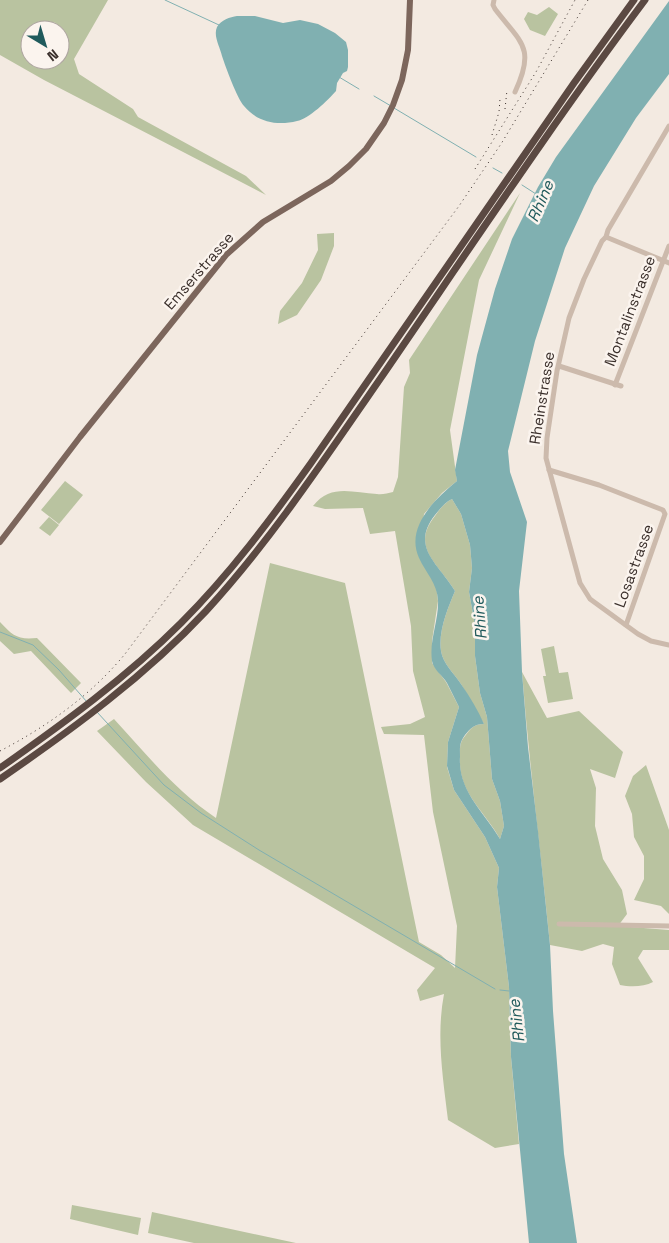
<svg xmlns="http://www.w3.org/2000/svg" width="669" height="1243" viewBox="0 0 669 1243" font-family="'Space Grotesk',sans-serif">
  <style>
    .green { fill: #b9c3a0; fill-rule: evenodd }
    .water { fill: #80b0b1; fill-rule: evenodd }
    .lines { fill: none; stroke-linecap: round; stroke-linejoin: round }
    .stream { stroke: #80b0b1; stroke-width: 1 }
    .minor { stroke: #ccbaac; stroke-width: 5 }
    .major { stroke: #7c665c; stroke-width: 6 }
    .highway { stroke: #5b4942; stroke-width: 7 }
    .rail { stroke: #3a2f2b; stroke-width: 1; stroke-dasharray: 1 4; stroke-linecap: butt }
    .labels { text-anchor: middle; stroke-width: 5; stroke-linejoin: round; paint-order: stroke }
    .street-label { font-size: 15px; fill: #3a2f2b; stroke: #fbf4ee }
    .water-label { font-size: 16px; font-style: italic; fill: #205a5c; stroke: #fbf4ee }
  </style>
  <rect width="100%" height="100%" fill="#f3eae1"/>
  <g class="green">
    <path d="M 0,0 L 108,0 L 74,59 L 79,74 L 133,109 L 138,117 L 246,176 L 266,195 L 44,80 L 0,55 ZM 30,30 L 60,30 L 60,60 L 30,60 Z"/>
    <path d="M 549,7 L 558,14 L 545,36 L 530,30 L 524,19 L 528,12 L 537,15 Z"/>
    <path d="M 520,193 L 479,280 L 450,430 L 457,481 L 442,493 L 424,514 L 419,557 L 436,585 L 438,601 L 432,641 L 432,663 L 446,682 L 459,707 L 448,742 L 447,767 L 454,790 L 485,837 L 499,868 L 497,887 L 509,987 L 511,1057 L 519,1144 L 495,1148 L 448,1120 C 443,1078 436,1036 444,994 L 420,1001 L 417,990 L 435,968 L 193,825 L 146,782 L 97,731 L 114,719 C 146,754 176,791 216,818 L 270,563 L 345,583 L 419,942 L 441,955 L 455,968 L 457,926 L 433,812 L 424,735 L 384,734 L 381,727 L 410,724 L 425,717 L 413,671 L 411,626 L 395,531 L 370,534 L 363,508 L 325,509 L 313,506 C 331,483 353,493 377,494 C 382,495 388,493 393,492 L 398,477 L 404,387 L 410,373 L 409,360 Z"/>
    <path d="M 334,233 L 334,246 L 321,280 L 297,315 L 278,324 L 280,311 L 302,283 L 318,250 L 317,234 Z"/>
    <path d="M 65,481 L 83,495 L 59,524 L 41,510 Z"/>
    <path d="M 452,499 L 461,514 L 470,545 L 472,568 L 469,592 L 475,625 L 475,656 L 480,693 L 487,717 L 492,779 L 500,801 L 504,826 L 500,839 C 485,811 458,793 460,758 C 460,749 459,743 465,736 C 471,728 474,724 484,724 C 476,711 469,697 461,684 C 454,673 443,664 441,651 C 438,631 448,608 455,591 C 438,563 410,547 435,516 C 440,509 444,503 452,499 Z"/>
    <path d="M 49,517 L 59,525 L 50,536 L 39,528 Z"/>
    <path d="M 0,622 C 13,636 18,640 37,638 L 81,683 L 71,693 L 31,651 L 14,654 L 0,641 Z"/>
    <path d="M 554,646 L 559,673 L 568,672 L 573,699 L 548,703 L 543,676 L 546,676 L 541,649 Z"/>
    <path d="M 522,672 L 547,718 L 579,711 L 623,752 L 615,778 L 590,769 L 596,788 L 595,826 L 603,859 L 622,890 L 627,914 L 618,926 L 669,930 L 669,950 L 643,950 L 638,958 L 653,982 C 644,987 630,987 620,985 L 612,964 L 614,947 L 603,944 L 582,951 L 550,945 C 541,854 529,763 522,672 Z"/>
    <path d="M 646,765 L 669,830 L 669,914 L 661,906 L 634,900 L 644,879 L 644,856 L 634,837 L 632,814 L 625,796 L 633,776 Z"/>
    <path d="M 72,1205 L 141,1218 L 138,1235 L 70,1219 Z"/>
    <path d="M 152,1212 L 296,1243 L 194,1243 L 148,1233 Z"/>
  </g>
  <g class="water">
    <path d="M 669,1 L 669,74 L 636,118 L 594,186 L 565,248 L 535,341 L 508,451 L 510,472 L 527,522 L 519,591 L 522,672 L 528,747 L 538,831 L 550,945 L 553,1011 L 564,1154 L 577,1243 L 529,1243 L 511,1057 L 509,987 L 497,887 L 499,868 L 485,837 L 454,790 L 447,766 L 448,742 L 459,707 C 455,699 451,691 447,683 C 443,676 433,669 432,661 C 429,640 439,620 438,600 C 437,583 426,573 419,558 C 405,527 435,499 457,481 L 455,470 L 477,355 L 495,289 L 512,239 L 538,187 L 556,157 ZM 452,499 L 461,514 L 470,545 L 472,568 L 469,592 L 475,625 L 475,656 L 480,693 L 487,717 L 492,779 L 500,801 L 504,826 L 500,839 C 484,812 458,791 460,757 C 460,748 459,743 465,735 C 471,728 474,724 484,724 C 478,710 470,697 461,684 C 454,673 443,664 441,651 C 438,631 448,608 455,591 C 438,563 410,547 435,515 C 440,509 444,503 452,499 Z"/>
    <path d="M 237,16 L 255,16 L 283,23 L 300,20 L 318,24 L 335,33 L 346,42 L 348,50 L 348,67 L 347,71 L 343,73 L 337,83 L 336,91 C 328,100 309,119 297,121 C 277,126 257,122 244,106 C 237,98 226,68 222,56 C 220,47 213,36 217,27 C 221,20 230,17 237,16 Z"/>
  </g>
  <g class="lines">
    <g class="stream">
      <path d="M 165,0 L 219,25"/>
      <path d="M 339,77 L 359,89"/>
      <path d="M 374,96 L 391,106"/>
      <path d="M 394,108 L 476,157"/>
      <path d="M 493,168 L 502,173"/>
      <path d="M 522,185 L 536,194"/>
      <path d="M 0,632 L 33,645 L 59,670 L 87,702"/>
      <path d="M 97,712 L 164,785 L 201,813 L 259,850 L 495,989"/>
      <path d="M 500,990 L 509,991"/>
    </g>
    <g class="minor">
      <path d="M 494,0 L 493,5 L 495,9 C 521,43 536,47 515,92"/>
      <path d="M 669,126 L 608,230 L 606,237 L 602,241 L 584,279 L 569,318 L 557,371 L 547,438 L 546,458 L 580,583 L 590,599 L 638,634 L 651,641 L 669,645"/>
      <path d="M 606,237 L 669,263"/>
      <path d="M 559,366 L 621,386"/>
      <path d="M 615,385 L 669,246"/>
      <path d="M 549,470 L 599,485 L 663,510 L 665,514 L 626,625"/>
      <path d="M 559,924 L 669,926"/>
    </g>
    <path class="major" d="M 0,542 L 80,437 L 226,255 L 263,222 L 331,181 L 349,166 L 366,149 L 384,123 L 393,105 L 402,80 L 408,50 L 410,0"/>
    <g class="highway">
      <path d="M 0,768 C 64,723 126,678 181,623 C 230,574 271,519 311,463 L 574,83 L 634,0"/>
      <path d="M 0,779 C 73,729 145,676 206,611 C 271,540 324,460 378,382 C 466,254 552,124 645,0"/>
    </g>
    <g class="rail">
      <path d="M 505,109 L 507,90"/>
      <path d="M 492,135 L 499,112 L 500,99"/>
      <path d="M 475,169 L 536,72 L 575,0"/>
      <path d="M 0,751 C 48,726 91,695 125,654 L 459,206 L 501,144 L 588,0"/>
    </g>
  </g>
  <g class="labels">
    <g class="street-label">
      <text transform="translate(199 271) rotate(-49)" y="5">Emserstrasse</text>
      <text transform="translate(630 311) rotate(-69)" y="5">Montalinstrasse</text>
      <text transform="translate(542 398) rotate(-81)" y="5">Rheinstrasse</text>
      <text transform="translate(634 566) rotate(-70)" y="5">Losastrasse</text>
    </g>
    <g class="water-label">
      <text transform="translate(540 201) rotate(-67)" y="6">Rhine</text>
      <text transform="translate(479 618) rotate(-95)" y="6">Rhine</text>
      <text transform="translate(516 1021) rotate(-97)" y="6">Rhine</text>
    </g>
  </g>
  <g transform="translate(45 45) rotate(142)"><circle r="24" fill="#fbf4ee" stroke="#aea5a0"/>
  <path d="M0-4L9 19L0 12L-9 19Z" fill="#205a5c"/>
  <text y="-8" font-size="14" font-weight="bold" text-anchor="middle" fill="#3a2f2b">N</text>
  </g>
</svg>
